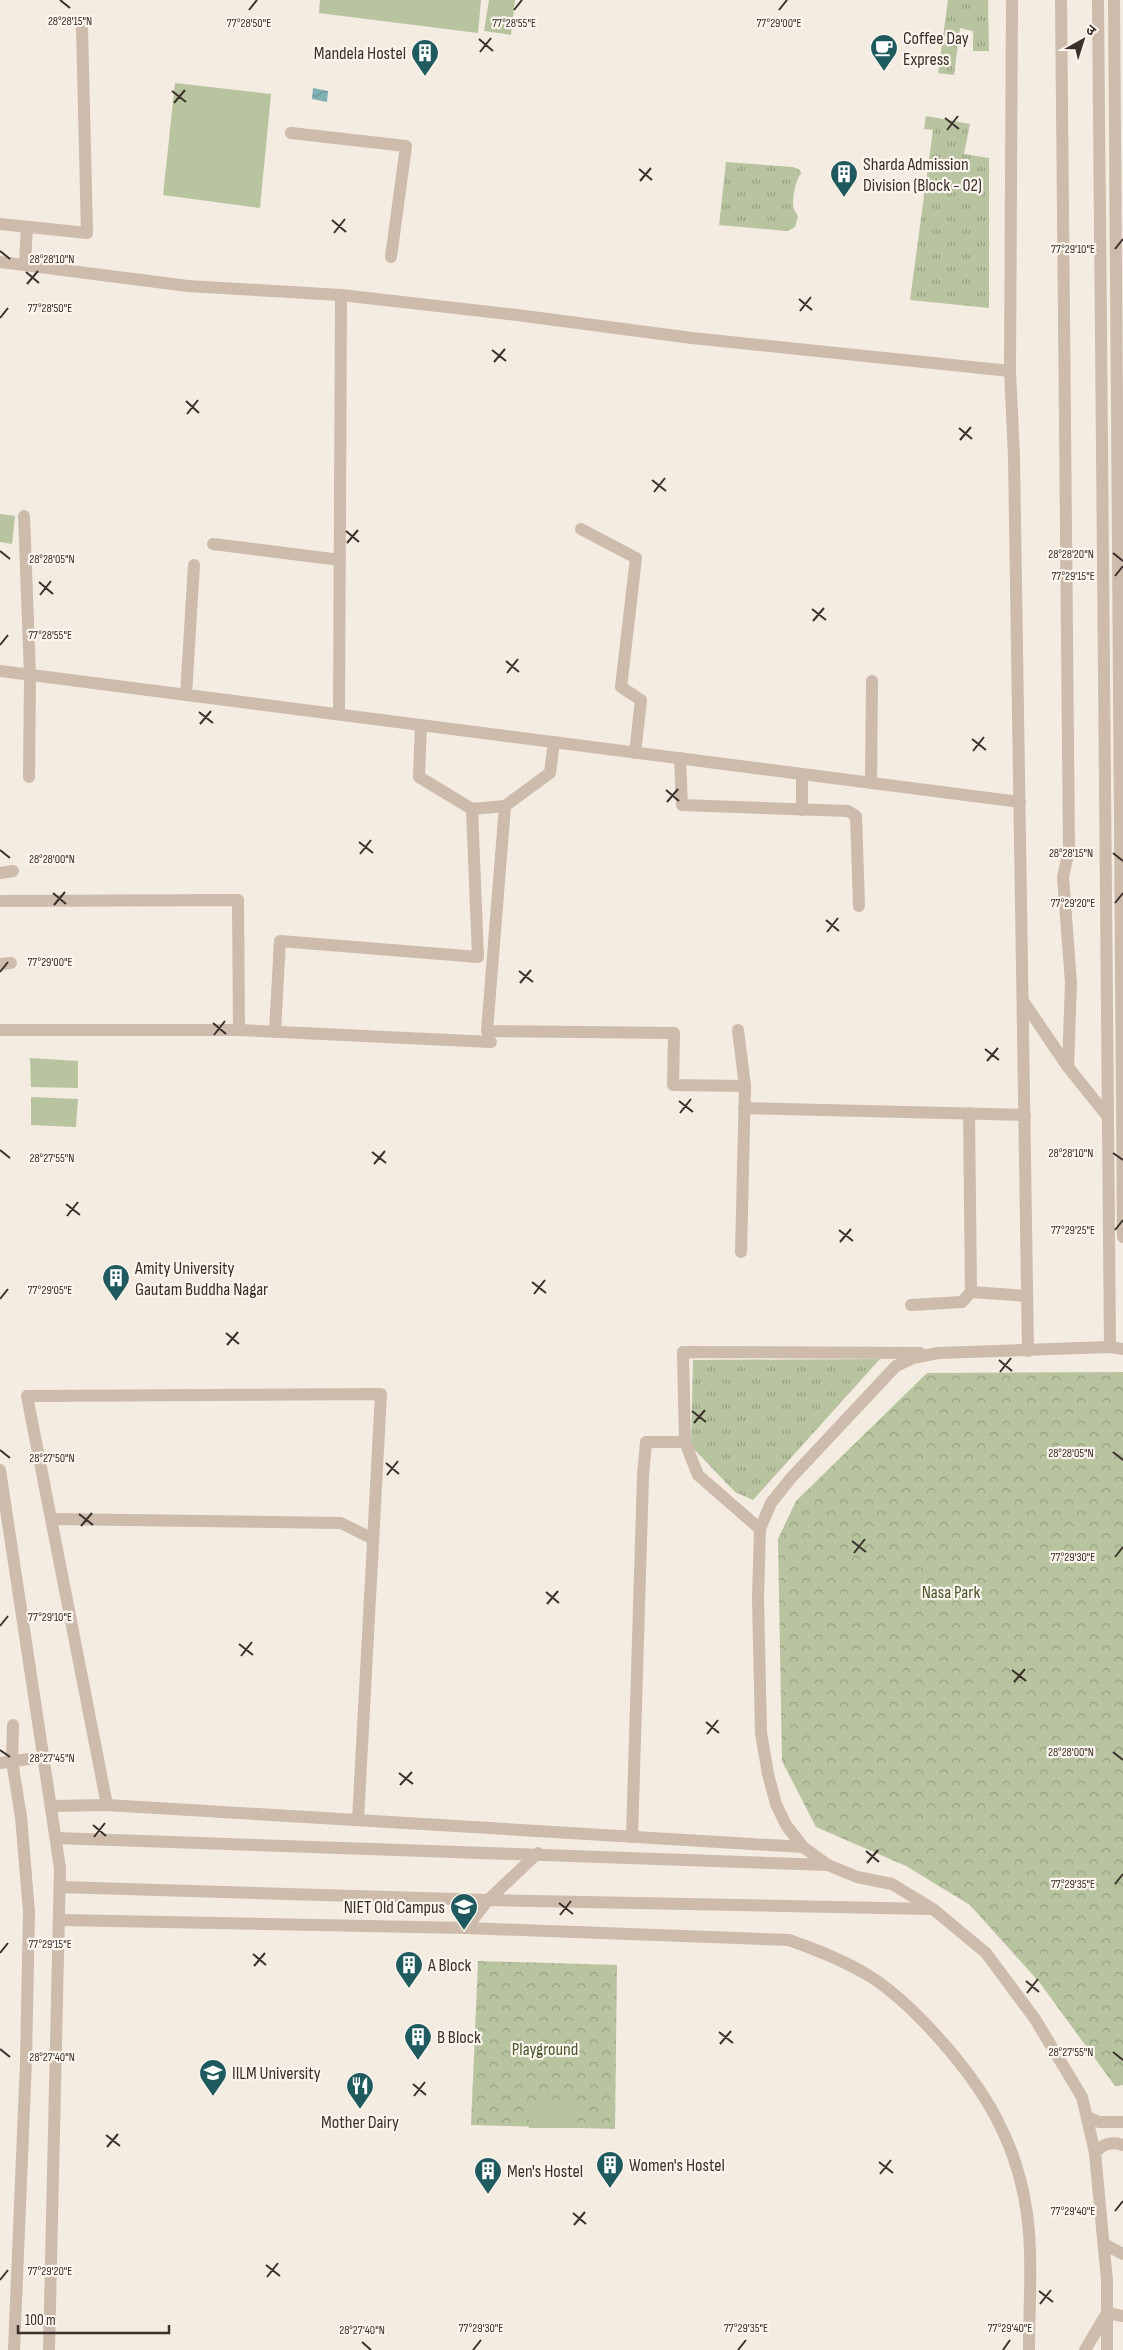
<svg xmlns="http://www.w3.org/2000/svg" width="1123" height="2350" viewBox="0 0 1123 2350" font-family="'Sofia Sans Condensed','Noto Sans Devanagari',sans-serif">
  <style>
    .grass { fill: url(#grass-tufts) }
    .forest { fill: url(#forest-crowns) }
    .pitch { fill: #b8c4a0 }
    .water { fill: url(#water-waves) }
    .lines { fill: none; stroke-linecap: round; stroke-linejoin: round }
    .minor { stroke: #cdbbac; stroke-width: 12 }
    .ticks { fill: none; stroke: #3b302b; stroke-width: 2 }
    .labels { text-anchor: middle; stroke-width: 4.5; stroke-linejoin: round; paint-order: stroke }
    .poi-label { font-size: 18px; fill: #3b302b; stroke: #fbf5ee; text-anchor: start }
    .park-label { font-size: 18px; fill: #4a5a2e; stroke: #fbf5ee }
    .ticks-label { font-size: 12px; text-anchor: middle; fill: #3b302b; stroke: #fbf5ee; stroke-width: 4.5; stroke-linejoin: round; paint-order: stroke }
  </style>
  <defs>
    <pattern id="grass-tufts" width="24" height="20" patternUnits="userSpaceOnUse" patternTransform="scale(1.25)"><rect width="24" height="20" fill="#b8c4a0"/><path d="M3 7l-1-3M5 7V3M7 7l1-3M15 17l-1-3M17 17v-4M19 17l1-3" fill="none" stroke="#97a083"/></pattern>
    <pattern id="forest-crowns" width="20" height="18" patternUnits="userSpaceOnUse" patternTransform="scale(1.25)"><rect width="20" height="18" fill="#b8c4a0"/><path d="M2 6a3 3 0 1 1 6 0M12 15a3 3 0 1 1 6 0" fill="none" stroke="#97a083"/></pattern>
    <pattern id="water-waves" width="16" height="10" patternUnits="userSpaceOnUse" patternTransform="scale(1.25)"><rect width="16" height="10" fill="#7fb0b2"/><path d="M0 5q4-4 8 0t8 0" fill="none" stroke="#699091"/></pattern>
  </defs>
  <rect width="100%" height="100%" fill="#f4ebe1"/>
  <g class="grass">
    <path d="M 948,0 L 988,0 L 989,51 L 973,51 L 973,31 L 960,28 L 954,75 L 938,73 Z"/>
    <path d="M 926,116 L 970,124 L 964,154 L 989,158 L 989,308 L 910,300 L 933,130 L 924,129 Z"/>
    <path d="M 726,162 L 793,167 L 800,170 L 801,174 C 796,178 791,201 794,209 C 795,212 797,214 798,216 L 795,227 L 788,231 L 719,225 Z"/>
    <path d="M 880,1359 L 753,1500 L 735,1492 L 691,1446 L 693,1360 Z"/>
  </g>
  <g class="forest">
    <path d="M 1123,1372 L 1123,2085 L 1115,2086 L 1040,1983 L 970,1905 L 906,1866 L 816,1827 L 782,1761 L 778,1539 L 796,1501 L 927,1373 Z"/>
    <path d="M 478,1961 L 617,1965 L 615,2129 L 471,2125 Z"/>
  </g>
  <g class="pitch">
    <path d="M 320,0 L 481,0 L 478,33 L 319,13 Z"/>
    <path d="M 489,0 L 515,0 L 511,35 L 484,31 Z"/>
    <path d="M 175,83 L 271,94 L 260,208 L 163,195 Z"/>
    <path d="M 0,514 L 15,516 L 12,544 L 0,542 Z"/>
    <path d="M 30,1058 L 78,1061 L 78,1088 L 31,1087 Z"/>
    <path d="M 31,1097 L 78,1099 L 76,1127 L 31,1125 Z"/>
    <rect x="529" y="2102" width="46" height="26"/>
  </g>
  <path class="water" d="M 313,88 L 328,91 L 327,102 L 312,99 Z"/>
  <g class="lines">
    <g class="minor">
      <path d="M 1012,0 L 1010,371 L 1014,457 L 1028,1351"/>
      <path d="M 1061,0 L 1069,850 L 1063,877 L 1071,983 L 1068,1067"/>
      <path d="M 1098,0 L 1110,1347"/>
      <path d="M 1114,0 L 1123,1237"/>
      <path d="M 291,133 L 406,146 L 391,257"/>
      <path d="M 0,224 L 87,233 L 82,28"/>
      <path d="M 0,262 L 188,286 L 341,295 L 517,315 L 692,338 L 1010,371"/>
      <path d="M 25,264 L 27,227"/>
      <path d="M 24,516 L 30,675 L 29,777"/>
      <path d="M 581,529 L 636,558 L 621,687 L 641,700 L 635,753"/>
      <path d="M 213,544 L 340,560"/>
      <path d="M 0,671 L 1020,802"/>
      <path d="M 186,695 L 194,565"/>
      <path d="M 339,714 L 341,295"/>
      <path d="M 421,725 L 419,777 L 472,809 L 505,806 L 550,773 L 554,742"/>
      <path d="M 680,758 L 682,805 L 848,811 L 856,816 L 859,906"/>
      <path d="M 871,783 L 872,681"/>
      <path d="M 505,806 L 487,1031 L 674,1033 L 673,1085 L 745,1086 L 741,1252"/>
      <path d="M 802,810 L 802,774"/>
      <path d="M 0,873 L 13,871"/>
      <path d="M 0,901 L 238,900 L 239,1030"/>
      <path d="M 0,964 L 11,963"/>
      <path d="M 1023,1001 L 1068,1067 L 1108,1117"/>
      <path d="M 0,1030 L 239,1030 L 491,1042"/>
      <path d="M 738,1030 L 745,1086"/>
      <path d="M 275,1032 L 280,941 L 478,957 L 472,809"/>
      <path d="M 744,1108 L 1025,1115"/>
      <path d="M 969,1113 L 971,1292"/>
      <path d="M 911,1305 L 962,1302 L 971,1292 L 1027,1296"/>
      <path d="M 0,1470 L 60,1868 L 49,2350"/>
      <path d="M 52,1519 L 341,1523 L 373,1539"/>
      <path d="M 760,1529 L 698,1475 L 685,1442 L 683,1352 L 920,1353"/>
      <path d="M 13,1725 L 12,1761 L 21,1817 L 29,1912 L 26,2061 L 14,2350"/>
      <path d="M 0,1763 L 43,1757"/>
      <path d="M 107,1805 L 27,1396 L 381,1394 L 358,1820"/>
      <path d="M 51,1806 L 107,1805 L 803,1847"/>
      <path d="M 632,1837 L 643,1476 L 646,1442 L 685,1442"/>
      <path d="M 56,1838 L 828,1865"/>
      <path d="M 60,1887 L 488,1900 L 930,1909"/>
      <path d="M 60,1920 L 466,1928 L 789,1940 C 817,1950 846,1961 871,1977 C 896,1993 916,2013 936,2035 C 984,2088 1017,2141 1027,2214 C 1033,2258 1029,2305 1029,2350"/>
      <path d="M 466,1928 L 488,1900 L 538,1853"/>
      <path d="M 1087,2117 L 1099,2122 L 1123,2122"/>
      <path d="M 1095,2153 C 1102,2144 1112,2141 1123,2145"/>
      <path d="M 1104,2244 L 1123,2254"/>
      <path d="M 1085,2350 L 1107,2313 L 1123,2316"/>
      <path d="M 1107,2350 L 1107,2281 L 1095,2153 L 1082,2097 L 1035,2019 L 986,1953 L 933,1909 L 892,1884 L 857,1877 L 828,1865 L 803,1847 L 786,1825 L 776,1804 L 768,1774 L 761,1733 L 758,1598 L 760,1529 L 771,1503 L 791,1478 L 896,1366 L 913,1358 L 938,1353 L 1110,1347 L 1123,1349"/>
    </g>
  </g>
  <path class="ticks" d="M 60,0 L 70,8M 249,10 L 257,0M 514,10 L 522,0M 779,10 L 787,0M 479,39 L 493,51M 480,52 L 491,38M 172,91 L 186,102M 174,103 L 185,90M 945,118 L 959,129M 947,130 L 958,116M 639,169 L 652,180M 640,181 L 651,168M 332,220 L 346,232M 334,233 L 345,219M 1115,249 L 1123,239M 0,251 L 10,259M 26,272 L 39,283M 27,284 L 38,271M 799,299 L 812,310M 800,311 L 811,297M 0,318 L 8,308M 492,350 L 506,361M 494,362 L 505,349M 186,401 L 199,413M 187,414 L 198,400M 959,428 L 972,439M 960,440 L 971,427M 652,480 L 666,491M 654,492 L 665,478M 346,531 L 359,542M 347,543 L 358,530M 0,551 L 10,559M 1113,553 L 1123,561M 1115,576 L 1123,566M 39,582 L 53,594M 40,595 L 51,581M 812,609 L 826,620M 813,621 L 824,608M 0,645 L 8,635M 506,661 L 519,672M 507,673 L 518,659M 199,712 L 213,723M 200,724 L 211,711M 972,739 L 986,750M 973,751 L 984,737M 666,790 L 679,801M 667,802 L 678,789M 359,842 L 373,853M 0,850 L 10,858M 1113,853 L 1123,861M 360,854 L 371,840M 53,893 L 66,904M 1115,903 L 1123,893M 54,905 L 65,892M 826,920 L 839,931M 827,932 L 838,918M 519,971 L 533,982M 0,972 L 8,962M 520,983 L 531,970M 213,1023 L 226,1034M 214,1035 L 225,1021M 985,1049 L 999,1060M 987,1061 L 998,1048M 679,1101 L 693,1112M 680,1113 L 691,1099M 0,1150 L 10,1158M 372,1152 L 386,1163M 1113,1153 L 1123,1160M 374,1164 L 385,1151M 66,1204 L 80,1215M 67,1216 L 78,1202M 839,1230 L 853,1241M 1115,1230 L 1123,1220M 840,1242 L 851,1229M 532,1282 L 546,1293M 534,1294 L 545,1280M 0,1299 L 8,1289M 226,1333 L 239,1344M 227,1345 L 238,1332M 999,1360 L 1012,1371M 1000,1372 L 1011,1358M 692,1411 L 706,1422M 694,1423 L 705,1410M 0,1450 L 10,1458M 1113,1452 L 1123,1460M 386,1463 L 399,1474M 387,1475 L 398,1461M 79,1514 L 93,1525M 81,1526 L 92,1513M 852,1541 L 866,1552M 854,1553 L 865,1539M 1115,1557 L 1123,1547M 546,1592 L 559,1603M 547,1604 L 558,1591M 0,1626 L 8,1616M 239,1644 L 253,1655M 241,1656 L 252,1642M 1012,1670 L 1026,1681M 1014,1682 L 1025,1669M 706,1722 L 719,1733M 707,1734 L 718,1720M 0,1750 L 10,1757M 1113,1752 L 1123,1760M 399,1773 L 413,1784M 400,1785 L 412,1772M 93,1825 L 106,1836M 94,1837 L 105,1823M 866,1851 L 879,1862M 867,1863 L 878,1850M 1115,1884 L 1123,1874M 559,1903 L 573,1914M 560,1915 L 571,1901M 0,1953 L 8,1943M 253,1954 L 266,1965M 254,1966 L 265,1953M 1026,1981 L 1039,1992M 1027,1993 L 1038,1979M 719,2032 L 733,2043M 720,2044 L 731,2031M 0,2049 L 10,2057M 1113,2052 L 1123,2060M 413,2084 L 426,2095M 414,2096 L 425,2082M 106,2135 L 120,2146M 107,2147 L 118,2134M 879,2162 L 893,2173M 880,2174 L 891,2160M 1115,2211 L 1123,2201M 573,2213 L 586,2224M 574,2225 L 585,2212M 266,2265 L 280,2276M 267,2277 L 278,2263M 0,2280 L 8,2270M 1039,2291 L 1053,2302M 1040,2304 L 1051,2290M 362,2342 L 371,2350M 473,2350 L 481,2340M 738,2350 L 746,2340M 1003,2350 L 1010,2340"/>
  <defs>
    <symbol id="cafe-pin" viewBox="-11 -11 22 30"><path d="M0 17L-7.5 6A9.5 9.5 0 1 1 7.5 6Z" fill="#1f5a5e" stroke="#fbf5ee"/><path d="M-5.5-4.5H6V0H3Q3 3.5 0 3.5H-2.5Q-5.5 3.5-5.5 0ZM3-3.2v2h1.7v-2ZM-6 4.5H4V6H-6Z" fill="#fff"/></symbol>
    <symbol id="building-pin" viewBox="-11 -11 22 30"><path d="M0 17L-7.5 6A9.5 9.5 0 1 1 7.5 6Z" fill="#1f5a5e" stroke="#fbf5ee"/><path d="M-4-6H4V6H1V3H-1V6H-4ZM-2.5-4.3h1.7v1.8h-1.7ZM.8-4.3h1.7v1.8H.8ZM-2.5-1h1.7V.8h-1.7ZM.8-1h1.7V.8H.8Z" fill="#fff"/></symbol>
    <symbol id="university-pin" viewBox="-11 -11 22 30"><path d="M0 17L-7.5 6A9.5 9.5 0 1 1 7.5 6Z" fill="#1f5a5e" stroke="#fbf5ee"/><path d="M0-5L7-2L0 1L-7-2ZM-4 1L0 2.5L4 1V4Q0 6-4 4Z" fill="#fff"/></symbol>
    <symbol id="restaurant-pin" viewBox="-11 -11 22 30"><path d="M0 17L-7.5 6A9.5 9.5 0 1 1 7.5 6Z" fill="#1f5a5e" stroke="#fbf5ee"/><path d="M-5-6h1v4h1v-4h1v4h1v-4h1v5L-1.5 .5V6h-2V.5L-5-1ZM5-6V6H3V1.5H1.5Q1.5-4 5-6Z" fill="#fff"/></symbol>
  </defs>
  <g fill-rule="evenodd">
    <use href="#cafe-pin" x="868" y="32" width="32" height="43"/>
    <use href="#building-pin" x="409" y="37" width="32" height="43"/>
    <use href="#building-pin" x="828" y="158" width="32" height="43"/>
    <use href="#building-pin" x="100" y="1262" width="32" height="43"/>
    <use href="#university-pin" x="448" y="1891" width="32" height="43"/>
    <use href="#building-pin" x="393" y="1949" width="32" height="43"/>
    <use href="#building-pin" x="402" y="2021" width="32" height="43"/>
    <use href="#university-pin" x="197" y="2057" width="32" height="43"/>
    <use href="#restaurant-pin" x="344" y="2070" width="32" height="43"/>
    <use href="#building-pin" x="594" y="2149" width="32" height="43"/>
    <use href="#building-pin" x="472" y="2155" width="32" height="43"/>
  </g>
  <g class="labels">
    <g class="poi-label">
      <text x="903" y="44">Coffee Day<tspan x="903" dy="21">Express</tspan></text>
      <text x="406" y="59" text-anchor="end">Mandela Hostel</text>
      <text x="863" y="170">Sharda Admission<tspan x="863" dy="21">Division (Block - 02)</tspan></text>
      <text x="135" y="1274">Amity University<tspan x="135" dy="21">Gautam Buddha Nagar</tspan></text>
      <text x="445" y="1913" text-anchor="end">NIET Old Campus</text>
      <text x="428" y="1971">A Block</text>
      <text x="437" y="2043">B Block</text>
      <text x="232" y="2079">IILM University</text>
      <text x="360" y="2128" text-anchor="middle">Mother Dairy</text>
      <text x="629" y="2171">Women's Hostel</text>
      <text x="507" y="2177">Men's Hostel</text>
    </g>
    <g class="park-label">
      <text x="951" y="1598">Nasa Park</text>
      <text x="545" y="2055">Playground</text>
    </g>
  </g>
  <g class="ticks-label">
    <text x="70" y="25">28°28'15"N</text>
    <text x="249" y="27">77°28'50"E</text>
    <text x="779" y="27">77°29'00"E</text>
    <text x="514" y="27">77°28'55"E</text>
    <text x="1073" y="253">77°29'10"E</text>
    <text x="52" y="263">28°28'10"N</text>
    <text x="50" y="312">77°28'50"E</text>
    <text x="1071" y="558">28°28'20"N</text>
    <text x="52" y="563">28°28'05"N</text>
    <text x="1073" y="580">77°29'15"E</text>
    <text x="50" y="639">77°28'55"E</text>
    <text x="1071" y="857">28°28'15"N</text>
    <text x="52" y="863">28°28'00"N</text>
    <text x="1073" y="907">77°29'20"E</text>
    <text x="50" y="966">77°29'00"E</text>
    <text x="1071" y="1157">28°28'10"N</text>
    <text x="52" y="1162">28°27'55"N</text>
    <text x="1073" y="1234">77°29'25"E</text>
    <text x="50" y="1294">77°29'05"E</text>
    <text x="1071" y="1457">28°28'05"N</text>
    <text x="52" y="1462">28°27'50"N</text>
    <text x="1073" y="1561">77°29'30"E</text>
    <text x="50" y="1621">77°29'10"E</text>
    <text x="1071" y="1756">28°28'00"N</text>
    <text x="52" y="1762">28°27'45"N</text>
    <text x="1073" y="1888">77°29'35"E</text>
    <text x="50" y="1948">77°29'15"E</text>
    <text x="1071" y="2056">28°27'55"N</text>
    <text x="52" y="2061">28°27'40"N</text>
    <text x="1073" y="2215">77°29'40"E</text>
    <text x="50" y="2275">77°29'20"E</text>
    <text x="481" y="2332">77°29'30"E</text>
    <text x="746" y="2332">77°29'35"E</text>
    <text x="1010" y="2332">77°29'40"E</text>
    <text x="362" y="2334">28°27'40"N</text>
  </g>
  <g transform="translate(1083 40) rotate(39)" stroke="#fbf5ee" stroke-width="4" paint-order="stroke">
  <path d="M0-4L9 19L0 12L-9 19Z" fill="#3b302b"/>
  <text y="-8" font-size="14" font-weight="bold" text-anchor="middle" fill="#3b302b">उ</text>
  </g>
  <path d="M18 2325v8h151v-8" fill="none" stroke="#3b302b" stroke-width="2.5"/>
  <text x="25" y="2325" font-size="15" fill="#3b302b" stroke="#fbf5ee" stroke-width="4" paint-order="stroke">100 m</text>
</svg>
